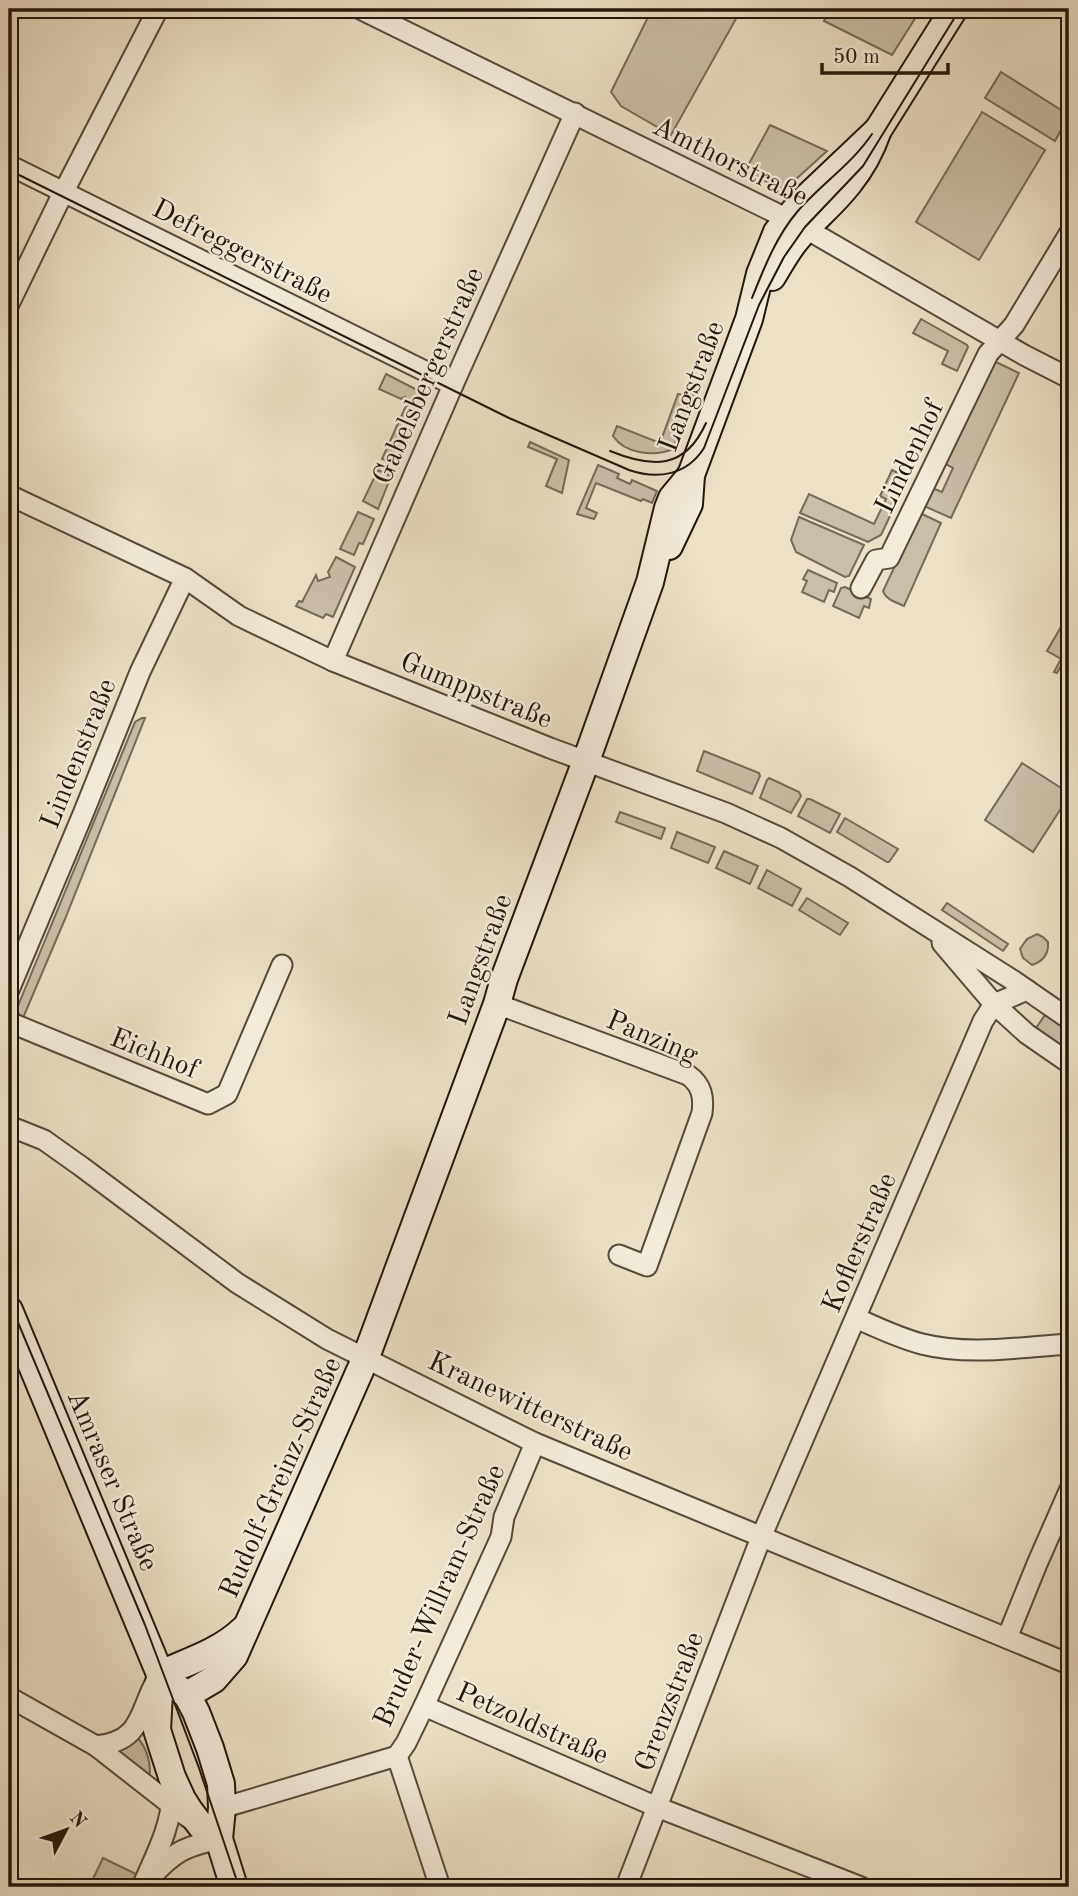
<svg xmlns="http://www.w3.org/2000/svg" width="1078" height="1896" viewBox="0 0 1078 1896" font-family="'Old Standard TT',serif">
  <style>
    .green { fill: #c9bea7; stroke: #756a5a; stroke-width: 2 }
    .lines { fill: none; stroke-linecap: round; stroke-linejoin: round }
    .street-casing { stroke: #54493b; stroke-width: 23 }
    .secondary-casing { stroke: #21160c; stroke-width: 30 }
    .street { stroke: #f3ecdb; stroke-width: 19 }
    .secondary { stroke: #f3ecdb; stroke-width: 26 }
    .tram { stroke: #21160c; stroke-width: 2 }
    .labels { text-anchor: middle; stroke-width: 5; stroke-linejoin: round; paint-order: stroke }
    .street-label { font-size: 28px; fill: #21160c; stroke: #f3ecdb }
  </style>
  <rect width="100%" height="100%" fill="#ece1c7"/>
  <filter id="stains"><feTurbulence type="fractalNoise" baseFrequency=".00286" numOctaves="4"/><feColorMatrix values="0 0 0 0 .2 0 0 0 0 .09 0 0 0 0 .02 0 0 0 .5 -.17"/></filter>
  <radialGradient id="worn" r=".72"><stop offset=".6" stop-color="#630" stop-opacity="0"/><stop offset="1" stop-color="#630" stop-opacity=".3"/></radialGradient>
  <g class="green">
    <path d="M 652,9 L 665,14 L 668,9 L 720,9 L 737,17 L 671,135 L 621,106 L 611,92 Z"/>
    <path d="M 830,9 L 921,9 L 892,55 L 824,21 Z"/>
    <path d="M 1001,72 L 1069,115 L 1055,141 L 985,98 Z"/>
    <path d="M 982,112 L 1045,150 L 979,260 L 916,222 Z"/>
    <path d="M 770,125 L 827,151 L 784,190 L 745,171 Z"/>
    <path d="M 921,319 L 967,345 L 968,347 L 957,371 L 942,364 L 948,351 L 913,333 Z"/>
    <path d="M 996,362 L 1019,373 L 951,518 L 924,506 L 932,488 L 942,492 L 953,468 L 944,463 L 993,363 Z"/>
    <path d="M 386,374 L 427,395 L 397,464 L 382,459 L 405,408 L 409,404 L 405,397 L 401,399 L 379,389 Z"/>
    <path d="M 685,392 L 693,395 L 673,449 C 654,457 625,454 613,436 L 617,426 L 660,443 L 678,394 L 683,395 Z"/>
    <path d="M 530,442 L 569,460 L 562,493 L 546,486 L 557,459 L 528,447 Z"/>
    <path d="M 598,465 L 619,474 L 617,478 L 630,484 L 632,480 L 657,491 L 652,503 L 643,499 L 641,501 L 596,483 L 586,508 L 597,513 L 594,519 L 577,514 Z"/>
    <path d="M 378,470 L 391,476 L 378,509 L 363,501 Z"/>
    <path d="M 892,470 L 908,478 L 881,535 L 868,542 L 800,513 L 809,494 L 874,524 L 886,499 L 880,496 Z"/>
    <path d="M 358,512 L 374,519 L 363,544 L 359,543 L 354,555 L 340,549 Z"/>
    <path d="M 920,513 L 941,523 L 904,606 C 896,602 886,600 883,591 Z"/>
    <path d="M 799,517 L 864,545 L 849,576 L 845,577 L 796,552 L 791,540 Z"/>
    <path d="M 336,557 L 355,567 L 333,617 L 326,614 L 323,618 L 296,606 L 299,601 L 302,602 L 316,575 L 318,581 L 330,577 L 328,572 Z"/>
    <path d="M 808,570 L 837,583 L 834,592 L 829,590 L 824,602 L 802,592 L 807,581 L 803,579 Z"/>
    <path d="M 845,587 L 871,599 L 869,608 L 864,606 L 859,618 L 833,606 L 841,588 Z"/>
    <path d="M 1069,613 L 1069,651 L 1057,673 L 1054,672 L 1061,659 L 1047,651 Z"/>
    <path d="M 142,718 L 145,718 L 65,919 L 23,1018 L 16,1011 L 20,1001 L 135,722 Z"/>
    <path d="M 704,751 L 759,773 L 760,776 L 752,794 L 697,771 Z"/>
    <path d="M 1022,763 L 1069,793 L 1069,796 L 1033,852 L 985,820 Z"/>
    <path d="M 769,778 L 799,792 L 801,796 L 791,813 L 760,798 L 767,780 Z"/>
    <path d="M 807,799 L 810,799 L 840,814 L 830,833 L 798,816 Z"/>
    <path d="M 620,812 L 665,828 L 661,839 L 616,822 Z"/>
    <path d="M 845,818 L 898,849 L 889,862 L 887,862 L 837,832 Z"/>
    <path d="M 677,832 L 715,847 L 708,863 L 671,848 Z"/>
    <path d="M 724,851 L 758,866 L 750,884 L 716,868 Z"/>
    <path d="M 767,870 L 801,889 L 792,906 L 758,888 Z"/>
    <path d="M 807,898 L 848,923 L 840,935 L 799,910 Z"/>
    <path d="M 947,903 L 1008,944 L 1003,951 L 942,910 Z"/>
    <path d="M 1037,934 L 1043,937 L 1048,942 C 1049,954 1044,961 1032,965 L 1023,958 L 1020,949 L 1027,939 Z"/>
    <path d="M 1047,1012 L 1069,1026 L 1069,1052 L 1036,1028 Z"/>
    <path d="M 137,1737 C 147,1748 152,1765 149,1779 L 114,1752 Z"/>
    <path d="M 103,1858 L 136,1874 L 130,1887 L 89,1887 Z"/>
  </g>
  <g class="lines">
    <defs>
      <g id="street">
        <path d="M 360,9 L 796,223 L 1024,355 L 1069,378"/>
        <path d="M 9,165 L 453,385"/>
        <path d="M 9,304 L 62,195 L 158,9"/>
        <path d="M 9,495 L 185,578 L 239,616 L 333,661 L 550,748 L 726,813 L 781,838 L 850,877 L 1014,981 L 1069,1019"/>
        <path d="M 861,588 L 876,560 L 889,558 L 988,354 L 1014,325 L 1069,234"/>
        <path d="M 333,661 L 453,385 L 575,113"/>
        <path d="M 942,943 L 994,1004 L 1027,1034 L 1069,1063"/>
        <path d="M 9,990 L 83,814 L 140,672 L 185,578"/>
        <path d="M 497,1004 L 688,1075 C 702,1085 704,1097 702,1113 L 647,1266 L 619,1255"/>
        <path d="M 9,1022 L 208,1104 L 227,1094 L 282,965"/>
        <path d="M 9,1126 L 44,1140 L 82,1167 L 237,1283 L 327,1339 L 535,1443 L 1069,1664"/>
        <path d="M 856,1318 C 878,1328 899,1338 922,1344 C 969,1356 1021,1347 1069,1344"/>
        <path d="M 1007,1638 L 1037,1564 L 1069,1491"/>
        <path d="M 9,1697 L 96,1746 L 179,1811 L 192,1820"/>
        <path d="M 424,1706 L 657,1807 L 861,1887"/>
        <path d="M 96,1746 C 141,1741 138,1716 155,1683"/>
        <path d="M 397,1756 L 440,1887"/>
        <path d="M 222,1808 L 397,1756 L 406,1743 L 424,1706 L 501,1537 L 504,1517 L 535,1443"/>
        <path d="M 150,1878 C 175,1851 184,1847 219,1839"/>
        <path d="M 142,1887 C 154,1858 171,1828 172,1796"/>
        <path d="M 626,1887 L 762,1535 L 983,1021 L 994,1004 L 1027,990"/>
      </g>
      <g id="secondary">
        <path d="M 772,277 C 780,264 786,252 796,240 C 812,220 833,204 849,183 C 862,167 871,150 878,130 L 954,9"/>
        <path d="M 669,546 L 689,504 L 691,475 L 749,319 L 760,274 L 777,232 L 800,204 L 878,130"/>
        <path d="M 9,1310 L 160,1674 L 157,1730 L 172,1777 L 182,1799 L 189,1810 L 201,1826 L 219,1839"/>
        <path d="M 160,1674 C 190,1661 220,1652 244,1629"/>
        <path d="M 172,1684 L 187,1695 L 196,1712 L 210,1748 L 221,1784 L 222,1808 L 219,1839 L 234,1887"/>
        <path d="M 187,1695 L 214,1679 L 234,1656 L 366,1357 L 497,1004 L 504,979 L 586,761 L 650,582 L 668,508 L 672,498 L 691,475"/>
      </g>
    </defs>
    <use href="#street" class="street-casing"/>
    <use href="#secondary" class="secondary-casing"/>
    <use href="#street" class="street"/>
    <use href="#secondary" class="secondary"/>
    <g class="tram">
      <path d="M 9,170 L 509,418 L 629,470 C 658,480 687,475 704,448 L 759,305 L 784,257 L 805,227 L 863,166 L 960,9"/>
      <path d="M 752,298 C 764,268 776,237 797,212 C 821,184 852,164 872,134"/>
      <path d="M 610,451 C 652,468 685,470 706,423"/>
      <path d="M 9,1301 L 145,1625 L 199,1768 L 239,1887"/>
    </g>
  </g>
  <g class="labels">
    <g class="street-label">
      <text transform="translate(731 160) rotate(26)" y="10">Amthorstraße</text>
      <text transform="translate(243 250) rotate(27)" y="10">Defreggerstraße</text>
      <text transform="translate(427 375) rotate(-66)" y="10">Gabelsbergerstraße</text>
      <text transform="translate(690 386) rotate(-69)" y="10">Langstraße</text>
      <text transform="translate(908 456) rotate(-64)" y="10">Lindenhof</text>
      <text transform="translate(477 689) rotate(22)" y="10">Gumppstraße</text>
      <text transform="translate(77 753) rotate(-68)" y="10">Lindenstraße</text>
      <text transform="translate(479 959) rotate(-70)" y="10">Langstraße</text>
      <text transform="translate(653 1036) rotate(23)" y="10">Panzing</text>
      <text transform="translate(155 1052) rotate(22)" y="10">Eichhof</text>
      <text transform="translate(858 1242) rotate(-67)" y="10">Koflerstraße</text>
      <text transform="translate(531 1405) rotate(25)" y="10">Kranewitterstraße</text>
      <text transform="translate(279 1477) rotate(-66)" y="10">Rudolf-Greinz-Straße</text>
      <text transform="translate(114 1480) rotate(67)" y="10">Amraser Straße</text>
      <text transform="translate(438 1595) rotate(-66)" y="10">Bruder-Willram-Straße</text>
      <text transform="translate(668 1701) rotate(-69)" y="10">Grenzstraße</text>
      <text transform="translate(533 1722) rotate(24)" y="10">Petzoldstraße</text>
    </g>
  </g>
  <rect width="1078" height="1896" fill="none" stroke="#ece1c7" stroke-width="35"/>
  <rect x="10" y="10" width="1057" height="1875" fill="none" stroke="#21160c" stroke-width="3.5"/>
  <rect x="18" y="18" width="1043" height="1861" fill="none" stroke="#21160c" stroke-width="2"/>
  <g transform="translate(66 1830) rotate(49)" stroke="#f3ecdb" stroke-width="5" paint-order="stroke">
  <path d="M0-5L12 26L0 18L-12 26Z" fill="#21160c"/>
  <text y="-10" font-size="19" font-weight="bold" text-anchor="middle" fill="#21160c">N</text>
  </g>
  <path d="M822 63v10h126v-10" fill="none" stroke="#21160c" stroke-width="3.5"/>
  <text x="833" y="63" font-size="21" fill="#21160c" stroke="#f3ecdb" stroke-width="5" paint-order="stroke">50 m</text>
  <rect width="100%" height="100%" filter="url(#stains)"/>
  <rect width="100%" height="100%" fill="url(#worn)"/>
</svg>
